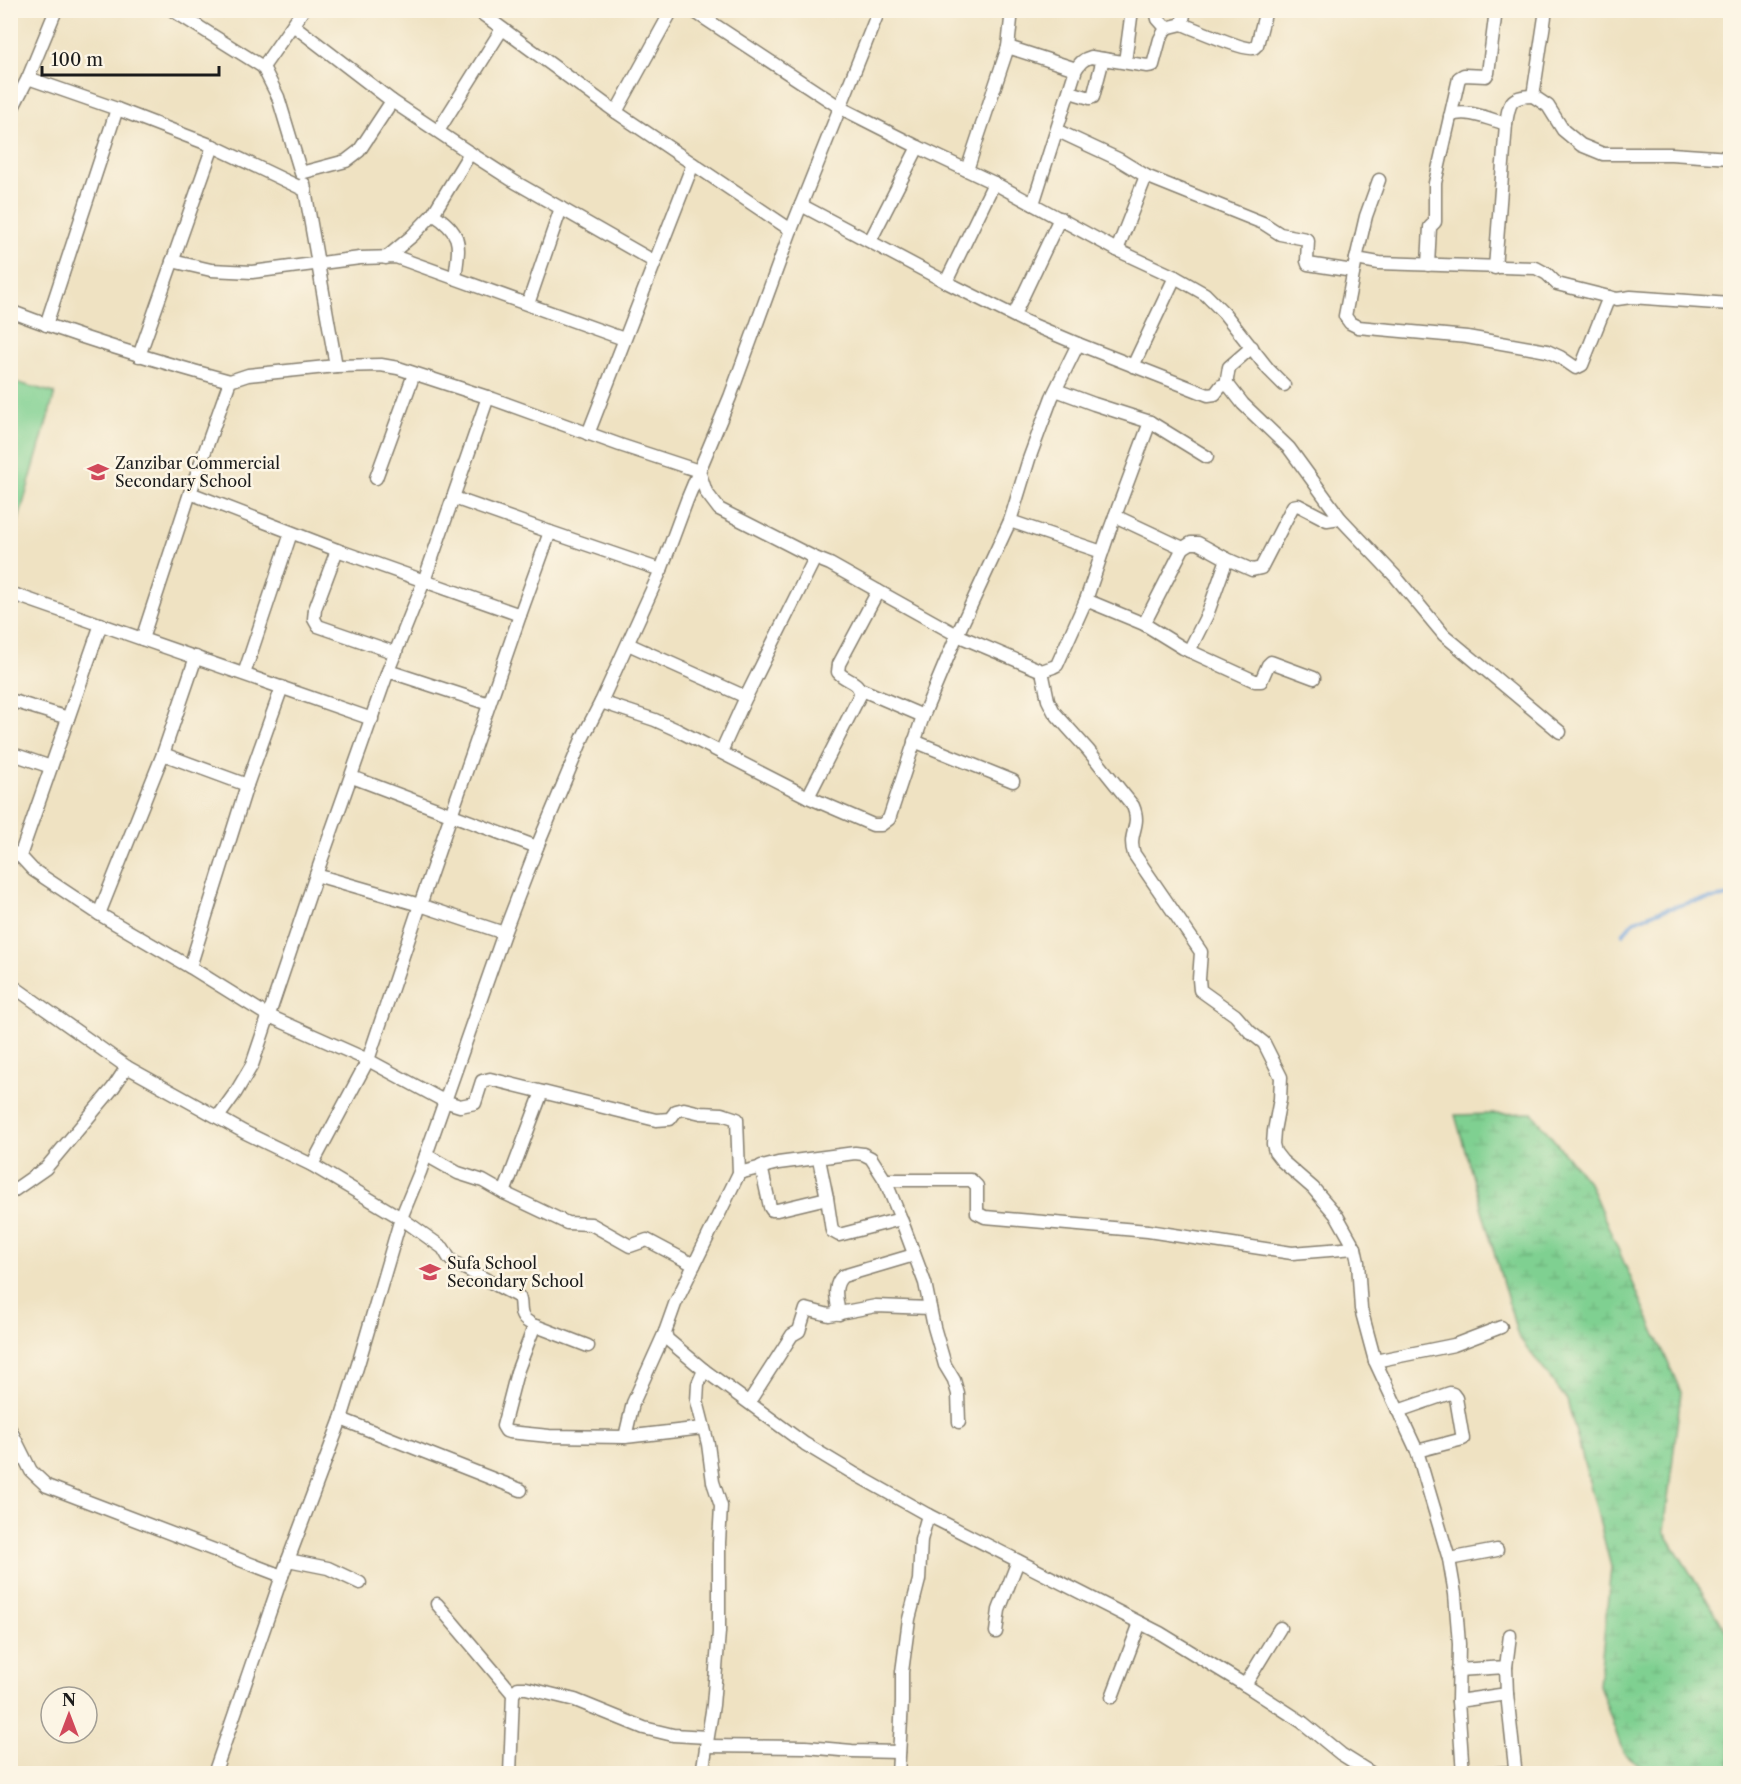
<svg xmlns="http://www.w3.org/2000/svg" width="1741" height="1784" viewBox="0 0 1741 1784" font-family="'Libre Caslon Text',serif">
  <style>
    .green { fill: #7fd091; stroke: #4e7656; stroke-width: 1.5 }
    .wetland { fill: url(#wetland-marsh); stroke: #4e7656; stroke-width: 1.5 }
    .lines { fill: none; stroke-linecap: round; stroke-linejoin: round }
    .stream { stroke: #6ea2db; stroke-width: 4 }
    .minor-casing { stroke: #867f6f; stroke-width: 15 }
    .minor { stroke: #fff; stroke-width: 12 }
    .labels { text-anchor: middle; stroke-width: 5; stroke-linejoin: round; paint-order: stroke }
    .poi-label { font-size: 16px; fill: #1c1c1c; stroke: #fcf5e5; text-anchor: start }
  </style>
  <defs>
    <pattern id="wetland-marsh" width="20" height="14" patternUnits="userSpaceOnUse" patternTransform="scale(1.5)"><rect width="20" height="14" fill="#7fd091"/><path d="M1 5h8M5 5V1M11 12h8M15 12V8" fill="none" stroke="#6db27c"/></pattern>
  </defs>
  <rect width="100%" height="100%" fill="#fcf5e5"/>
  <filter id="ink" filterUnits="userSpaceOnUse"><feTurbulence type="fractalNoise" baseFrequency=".0167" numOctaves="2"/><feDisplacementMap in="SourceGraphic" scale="12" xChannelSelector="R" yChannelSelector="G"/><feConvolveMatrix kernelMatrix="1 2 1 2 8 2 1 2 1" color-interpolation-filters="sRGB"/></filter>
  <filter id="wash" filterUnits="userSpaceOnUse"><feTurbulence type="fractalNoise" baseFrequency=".008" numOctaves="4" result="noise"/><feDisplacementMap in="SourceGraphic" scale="24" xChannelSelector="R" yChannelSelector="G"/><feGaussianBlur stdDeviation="1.35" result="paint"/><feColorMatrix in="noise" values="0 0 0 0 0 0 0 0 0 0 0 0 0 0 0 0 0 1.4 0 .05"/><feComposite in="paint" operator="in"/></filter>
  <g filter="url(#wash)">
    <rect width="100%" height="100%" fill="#efe2c2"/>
    <path class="green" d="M 11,381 L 55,393 L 11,546 L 10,381 Z"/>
    <path class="wetland" d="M 1532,1113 L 1589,1183 L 1681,1392 L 1664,1531 L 1730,1637 L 1730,1773 L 1650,1773 L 1623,1752 L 1599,1685 L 1611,1567 L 1592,1492 L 1567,1400 L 1518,1336 L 1455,1115 Z"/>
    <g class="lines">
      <path class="stream" d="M 1623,934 L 1634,921 L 1657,912 L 1691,902 L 1730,896"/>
    </g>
  </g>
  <g filter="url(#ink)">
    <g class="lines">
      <defs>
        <g id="minor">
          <path d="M 172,10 L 263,67 L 278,97 L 301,173 L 346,161 L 359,151 L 392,101"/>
          <path d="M 477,10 L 616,112 L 791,230"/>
          <path d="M 692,10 L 841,108 L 918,147 L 994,183 L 1117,250 L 1175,277 L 1205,294 L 1224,313 L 1269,370 L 1284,385"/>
          <path d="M 1156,10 L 1158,19 L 1166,28"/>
          <path d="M 1546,10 L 1533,96 L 1548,106 L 1563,130 L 1581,145 L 1603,154 L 1671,154 L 1730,158"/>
          <path d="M 1182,24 C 1193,28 1245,51 1253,48 C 1255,48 1255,46 1257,45 L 1266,10"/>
          <path d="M 293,25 L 392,101 L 470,153 L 515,182 L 655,262"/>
          <path d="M 1008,47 L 1076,69"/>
          <path d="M 1125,62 L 1132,10"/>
          <path d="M 263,67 L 303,10"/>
          <path d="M 28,78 L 117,109 L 46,325"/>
          <path d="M 1070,92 L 1090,98 L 1093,97 L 1103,59"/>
          <path d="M 117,109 L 213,146 L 305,190"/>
          <path d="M 616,112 L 672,10"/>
          <path d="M 10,113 L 28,78 L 56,10"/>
          <path d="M 1450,116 C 1465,108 1489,119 1506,124"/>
          <path d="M 438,131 L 502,29"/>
          <path d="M 1058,131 L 1118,159 L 1146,176 L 1263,223 L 1280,234 L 1306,239 L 1308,241 L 1307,261 L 1308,264 L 1353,271"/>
          <path d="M 967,170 L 1008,47 L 1012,10"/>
          <path d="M 1379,180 L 1366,216 L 1356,259 L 1379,263 L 1536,268 L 1547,274 L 1557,284 L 1617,299 L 1631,297 L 1730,304"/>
          <path d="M 304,184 L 336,366"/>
          <path d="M 1033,204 L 1076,69 C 1080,63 1083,59 1091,57 L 1147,66 L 1153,65 L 1160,39 L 1166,28 L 1182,24 L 1185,10"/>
          <path d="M 801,205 L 946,282 L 1026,322 L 1078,344 L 1208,395 L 1215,394 L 1221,386 L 1226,385 L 1229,386 L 1243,404 L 1289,448 L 1340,518 L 1395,576 L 1444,635 L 1560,732"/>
          <path d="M 433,214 C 464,234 459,245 455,278"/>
          <path d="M 870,241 L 918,147"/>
          <path d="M 1117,250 L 1146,176"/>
          <path d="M 386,258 L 412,236 L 433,214 L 470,153"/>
          <path d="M 1356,259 L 1345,316 L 1350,323 L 1358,327 L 1467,337 L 1547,351 L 1560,357 L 1576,368 L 1582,365 L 1609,297"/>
          <path d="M 172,261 L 211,270 L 252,272 L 360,258 L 396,257 L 624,339"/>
          <path d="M 1428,265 L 1430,227 L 1435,222 L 1435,183 L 1459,78 L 1464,75 L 1486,76 L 1488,73 L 1496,10"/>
          <path d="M 1495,268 L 1506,124 C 1509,103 1510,96 1533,96"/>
          <path d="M 946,282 L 994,183"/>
          <path d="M 528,304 L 561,208"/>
          <path d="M 10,311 C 82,339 156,361 230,381"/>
          <path d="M 1014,315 L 1060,218"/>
          <path d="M 139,356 L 213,146"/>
          <path d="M 1133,366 L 1175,277"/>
          <path d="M 1226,385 L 1229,367 L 1252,347"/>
          <path d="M 1056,390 L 1094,404 L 1150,422 L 1109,532 L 1086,600"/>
          <path d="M 1150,422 L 1207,457"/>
          <path d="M 588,434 L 693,164"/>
          <path d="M 699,471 L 706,492 L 719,509 L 815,558"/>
          <path d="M 376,478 L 414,374"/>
          <path d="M 190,493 L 337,550 L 520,615 L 550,532 L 661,570"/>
          <path d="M 454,498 L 550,532"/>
          <path d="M 1115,516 L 1183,548"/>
          <path d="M 1010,521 L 1102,552"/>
          <path d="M 337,550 L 315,609 L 314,619 L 318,626 L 396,653"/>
          <path d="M 10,593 L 372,719"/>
          <path d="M 1144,624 L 1183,548 L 1191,543 L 1198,543 L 1227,559 L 1252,570 L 1261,568 L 1293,506 L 1298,505 L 1327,520 L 1340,518"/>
          <path d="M 142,639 L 190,493 L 230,381 L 248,375 L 336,366 L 381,365 L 398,368 L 493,399 L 620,445 L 699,471"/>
          <path d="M 628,644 L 746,697"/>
          <path d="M 1189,651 L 1207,615 L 1227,559"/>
          <path d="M 388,671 L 489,704"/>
          <path d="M 1042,671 L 1048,700 L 1054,712 L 1088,750 L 1133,806 C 1142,827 1127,832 1134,854 L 1201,952 L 1199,979 L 1200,990 L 1235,1015 L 1250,1032 L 1264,1043 L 1281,1077 L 1280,1099 L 1274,1131 L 1273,1144 L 1275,1152 L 1282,1161 L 1313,1188 L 1337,1216 L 1355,1248 L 1358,1262 L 1361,1309 L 1375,1361 L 1417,1451 L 1449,1559 L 1455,1594 L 1459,1644 L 1458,1701 L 1463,1774"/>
          <path d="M 244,674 L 291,533"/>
          <path d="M 860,689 L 923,716"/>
          <path d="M 10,700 L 68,718"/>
          <path d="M 601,702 L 655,720 L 677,730 L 808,797 L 873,825 L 881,825 L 889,819 L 923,716 L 957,635 L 1010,521 L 1029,459 L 1040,429 L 1052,397 L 1078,344"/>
          <path d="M 914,741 L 1013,781"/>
          <path d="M 721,752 L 746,697 L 815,558 L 830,564 L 878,591"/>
          <path d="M 10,753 L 51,767"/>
          <path d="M 163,754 L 247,785"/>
          <path d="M 352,777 L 537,847"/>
          <path d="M 808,797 L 860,695 C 860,680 846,682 838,672 L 839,664 L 878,591 L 957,635 L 1042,671 L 1053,667 L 1057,665 L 1086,600 L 1144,624 L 1183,648 L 1255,681 L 1261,681 L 1268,665 L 1271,662 L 1314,678"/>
          <path d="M 10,851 L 20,856 L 33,870 L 99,914 L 190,967 L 267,1015 L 368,1060 L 444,1101 L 460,1106 L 475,1103 L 482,1081 L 490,1079 L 656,1120 L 670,1119 L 676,1111 L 684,1109 L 701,1113 L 722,1114 L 737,1119 L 739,1173 L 675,1304 L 665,1332 L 633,1403 L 625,1437 L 703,1428"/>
          <path d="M 20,856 L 101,624"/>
          <path d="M 316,875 L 420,905 L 504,933"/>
          <path d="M 99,914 L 163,754 L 196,657"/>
          <path d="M 190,967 L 247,785 L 282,687"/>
          <path d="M 10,984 L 127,1067 L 244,1132 L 312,1165 L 401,1218 L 443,1248 L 449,1258 L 453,1262 L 519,1297 C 522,1303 519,1311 523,1317 C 525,1321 531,1323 535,1327"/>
          <path d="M 218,1117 L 236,1092 L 252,1065 L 316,875 L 388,671 L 424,581 L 488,397"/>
          <path d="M 426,1155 L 458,1173 L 483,1181 L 504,1193 L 542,1092"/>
          <path d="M 819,1159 L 827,1198 L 832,1231 L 839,1235 L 901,1219"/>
          <path d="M 312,1165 L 368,1060 L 420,905 L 520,615"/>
          <path d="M 761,1166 L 770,1207 L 772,1210 L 777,1210 L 827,1198"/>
          <path d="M 739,1173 L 778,1163 L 855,1153 L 863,1154 L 871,1158 L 885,1180 L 901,1219 L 925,1283 L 934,1327 L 945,1365 L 954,1380 L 958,1394 L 959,1422"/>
          <path d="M 885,1180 L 971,1180 L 977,1186 L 977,1213 L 985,1217 L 1148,1231 L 1292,1253 L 1355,1248"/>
          <path d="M 10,1193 L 46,1168 L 113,1088 L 127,1067"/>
          <path d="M 504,1193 L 567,1223 L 591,1224 L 630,1246 L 647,1240 L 694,1265"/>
          <path d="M 839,1314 C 837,1301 832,1285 843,1276 L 914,1255"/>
          <path d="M 665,1332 L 667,1339 L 704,1370 L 805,1444 L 853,1473 L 928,1515 L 1160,1633 L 1245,1685 L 1302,1722 L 1341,1754 L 1373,1774"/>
          <path d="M 588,1346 L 536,1326 L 534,1327 L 517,1372 L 503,1426 L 506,1431 L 509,1432 L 549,1436 L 625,1437"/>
          <path d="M 1375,1361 L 1454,1345 L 1501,1327"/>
          <path d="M 749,1402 L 792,1335 L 799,1331 L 806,1309 L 829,1315 L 876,1306 L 930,1308"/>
          <path d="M 1398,1411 L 1450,1393 L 1453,1394 L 1456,1398 L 1463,1439 L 1417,1451"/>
          <path d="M 341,1419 L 521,1490"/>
          <path d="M 10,1429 L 31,1471 L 47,1486 L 282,1576"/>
          <path d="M 1449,1559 L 1497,1550"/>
          <path d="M 288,1560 L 328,1568 L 360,1583"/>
          <path d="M 437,1604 L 513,1694 L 510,1774"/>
          <path d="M 996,1632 L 999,1610 L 1018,1561"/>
          <path d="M 1506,1667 L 1507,1694"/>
          <path d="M 1458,1670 L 1506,1667 L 1510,1635"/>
          <path d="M 1245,1685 L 1280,1628"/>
          <path d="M 513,1694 L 518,1688 L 526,1688 L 575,1700 L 644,1728 L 673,1735 L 707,1737"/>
          <path d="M 1112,1697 L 1140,1623"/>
          <path d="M 1458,1701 L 1507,1694 L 1515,1767 L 1512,1772 L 1488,1774"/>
          <path d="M 706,1746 L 806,1747 L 852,1751 L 899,1752"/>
          <path d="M 214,1774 L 282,1576 L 341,1419 L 359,1361 L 401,1218 L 420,1172 L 504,933 L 537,847 L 583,737 L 601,702 L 661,570 L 687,500 L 730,397 L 791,230 L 879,10"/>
          <path d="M 703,1774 L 703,1767 L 713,1705 L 719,1632 L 719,1543 L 721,1506 L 713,1482 L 708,1444 L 697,1401 L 698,1384 L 704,1370"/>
          <path d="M 898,1774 L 902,1702 L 902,1672 L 909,1619 L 919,1580 L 921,1540 L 928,1515"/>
        </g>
      </defs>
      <use href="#minor" class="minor-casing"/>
      <use href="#minor" class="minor"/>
    </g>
  </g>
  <defs>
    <symbol id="school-bare" viewBox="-9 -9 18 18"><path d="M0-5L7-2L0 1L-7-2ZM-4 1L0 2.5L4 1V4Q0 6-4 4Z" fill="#d1495b" stroke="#fcf5e5" stroke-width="2.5" paint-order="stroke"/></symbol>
  </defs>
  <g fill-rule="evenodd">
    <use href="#school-bare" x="83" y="457" width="30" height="30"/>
    <use href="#school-bare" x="415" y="1257" width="30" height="30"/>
  </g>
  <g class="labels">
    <g class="poi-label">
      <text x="115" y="469">Zanzibar Commercial<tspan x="115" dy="18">Secondary School</tspan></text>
      <text x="447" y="1269">Sufa School<tspan x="447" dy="18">Secondary School</tspan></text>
    </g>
  </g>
  <rect width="1741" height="1784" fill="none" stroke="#fcf5e5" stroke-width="36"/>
  <g transform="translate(69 1715)"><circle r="28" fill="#fcf5e5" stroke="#a29e95" stroke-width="1.5"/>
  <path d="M0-4.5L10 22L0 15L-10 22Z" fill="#d1495b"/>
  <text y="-9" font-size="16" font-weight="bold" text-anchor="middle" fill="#1c1c1c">N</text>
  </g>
  <path d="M42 66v9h177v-9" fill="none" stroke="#1c1c1c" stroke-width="3"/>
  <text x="51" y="66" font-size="18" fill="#1c1c1c" stroke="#fcf5e5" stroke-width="4.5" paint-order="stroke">100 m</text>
</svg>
